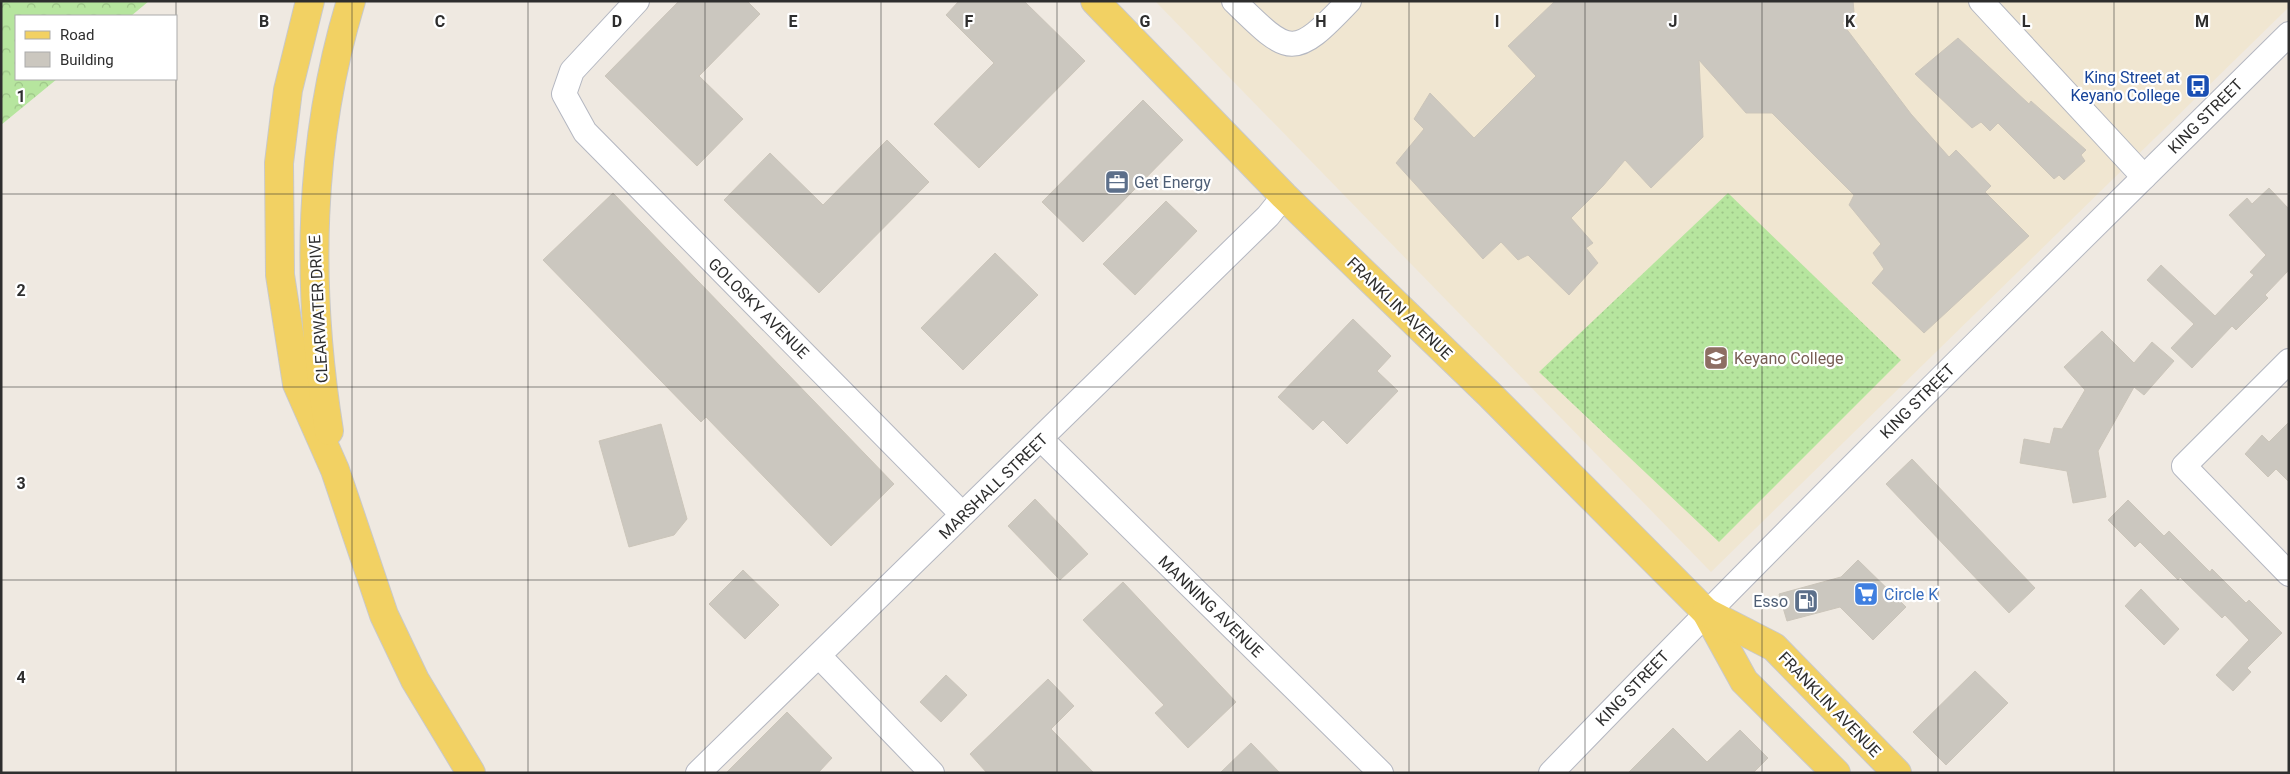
<svg xmlns="http://www.w3.org/2000/svg" width="2290" height="774" viewBox="0 0 2290 774" font-family="Roboto,sans-serif">
  <style>
    .education { fill: #f0e6d1 }
    .grass { fill: url(#grass-dots) }
    .forest { fill: url(#forest-crowns) }
    .building { fill: #cbc7bf; stroke: #cbc5ba }
    .lines { fill: none; stroke-linecap: round; stroke-linejoin: round }
    .minor-casing { stroke: #b4b7c1; stroke-width: 26 }
    .major-casing { stroke: #c9c9c9; stroke-width: 30 }
    .minor { stroke: #fff; stroke-width: 24 }
    .major { stroke: #f2d163; stroke-width: 28 }
    .grid { fill: none; stroke: #2e2e2e; stroke-width: 1; stroke-opacity: 0.55 }
    .labels { text-anchor: middle; stroke-width: 4.5; stroke-linejoin: round; paint-order: stroke }
    .transit-label { font-size: 16px; fill: #164399; stroke: #fff; text-anchor: end }
    .street-label { font-size: 16px; fill: #2e2e2e; stroke: #fff }
    .service-label { font-size: 16px; fill: #4e5e75; stroke: #fff; text-anchor: start }
    .education-label { font-size: 16px; fill: #785e54; stroke: #fff; text-anchor: start }
    .shop-label { font-size: 16px; fill: #366cbe; stroke: #fff; text-anchor: start }
    .grid-label { font-size: 16px; text-anchor: middle; font-weight: bold; fill: #2e2e2e; stroke: #fff; stroke-width: 4.5; stroke-linejoin: round; paint-order: stroke }
  </style>
  <defs>
    <pattern id="grass-dots" width="8" height="8" patternUnits="userSpaceOnUse" patternTransform="scale(1.25)"><rect width="8" height="8" fill="#b6e59e"/><path d="M2 2h.1M6 6h.1" fill="none" stroke="#9dc588" stroke-width="1.8" stroke-linecap="round"/></pattern>
    <pattern id="forest-crowns" width="20" height="18" patternUnits="userSpaceOnUse" patternTransform="scale(1.25)"><rect width="20" height="18" fill="#b6e59e"/><path d="M2 6a3 3 0 1 1 6 0M12 15a3 3 0 1 1 6 0" fill="none" stroke="#9dc588"/></pattern>
  </defs>
  <rect width="100%" height="100%" fill="#efe9e1"/>
  <path class="education" d="M 1155,1 L 2289,1 L 2289,7 L 1711,572 Z"/>
  <path class="grass" d="M 1728,193 L 1901,360 L 1719,542 L 1539,372 Z"/>
  <path class="forest" d="M 1,1 L 149,1 L 131,16 L 16,16 L 16,79 L 57,79 L 1,125 Z"/>
  <g class="building">
    <path d="M 679,1 L 747,1 L 760,14 L 699,76 L 743,119 L 697,166 L 605,76 Z"/>
    <path d="M 959,1 L 1024,1 L 1085,61 L 979,168 L 934,124 L 994,63 L 946,15 Z"/>
    <path d="M 1555,1 L 1853,1 L 1854,12 L 1842,23 L 1911,114 L 1949,157 L 1956,150 L 1991,186 L 1985,192 L 2029,236 L 1924,333 L 1872,283 L 1884,269 L 1873,253 L 1881,244 L 1849,205 L 1854,195 L 1772,113 L 1746,113 L 1699,60 L 1703,137 L 1651,188 L 1625,160 L 1603,186 L 1571,218 L 1593,243 L 1586,248 L 1598,263 L 1569,295 L 1528,255 L 1518,260 L 1501,242 L 1483,259 L 1396,163 L 1424,129 L 1414,119 L 1430,93 L 1474,138 L 1536,76 L 1508,46 Z"/>
    <path d="M 1958,38 L 2029,104 L 2031,101 L 2086,150 L 2081,155 L 2085,161 L 2064,180 L 2059,175 L 2054,179 L 1998,123 L 1990,131 L 1981,122 L 1972,128 L 1915,74 Z"/>
    <path d="M 1143,100 L 1183,140 L 1083,242 L 1042,202 Z"/>
    <path d="M 887,140 L 929,182 L 819,293 L 724,200 L 770,153 L 823,205 Z"/>
    <path d="M 2269,188 L 2289,209 L 2289,270 L 2265,295 L 2268,298 L 2236,330 L 2232,326 L 2192,368 L 2171,348 L 2194,324 L 2147,280 L 2161,265 L 2215,316 L 2254,275 L 2250,272 L 2266,255 L 2229,215 L 2247,198 L 2252,204 Z"/>
    <path d="M 613,193 L 894,484 L 831,546 L 706,417 L 701,422 L 543,260 Z"/>
    <path d="M 1166,201 L 1197,231 L 1135,295 L 1103,264 Z"/>
    <path d="M 995,253 L 1038,295 L 963,370 L 921,328 Z"/>
    <path d="M 1353,319 L 1391,356 L 1377,371 L 1398,391 L 1347,444 L 1323,420 L 1313,430 L 1278,397 Z"/>
    <path d="M 2102,331 L 2134,363 L 2152,342 L 2174,361 L 2144,395 L 2134,387 L 2098,451 L 2106,497 L 2073,503 L 2067,471 L 2020,463 L 2024,439 L 2050,444 L 2054,428 L 2062,429 L 2085,390 L 2064,367 Z"/>
    <path d="M 2289,422 L 2289,482 L 2276,469 L 2268,477 L 2245,454 L 2262,435 L 2269,442 Z"/>
    <path d="M 661,424 L 687,519 L 674,535 L 629,547 L 599,441 Z"/>
    <path d="M 1912,459 L 2035,588 L 2009,613 L 1886,484 Z"/>
    <path d="M 1035,499 L 1088,554 L 1060,580 L 1008,526 Z"/>
    <path d="M 2128,500 L 2164,536 L 2169,531 L 2210,572 L 2212,569 L 2246,603 L 2249,600 L 2282,633 L 2247,668 L 2251,672 L 2233,691 L 2216,675 L 2249,640 L 2225,615 L 2222,618 L 2180,577 L 2178,580 L 2140,542 L 2135,547 L 2108,520 Z"/>
    <path d="M 1858,560 L 1906,607 L 1873,640 L 1840,607 L 1787,621 L 1779,594 L 1841,577 Z"/>
    <path d="M 743,570 L 779,605 L 745,639 L 709,604 Z"/>
    <path d="M 1123,582 L 1236,702 L 1188,748 L 1155,713 L 1164,705 L 1083,620 Z"/>
    <path d="M 2141,589 L 2179,629 L 2164,645 L 2125,606 Z"/>
    <path d="M 1975,671 L 2008,703 L 1946,765 L 1913,732 Z"/>
    <path d="M 946,675 L 967,695 L 941,722 L 920,702 Z"/>
    <path d="M 1048,679 L 1074,706 L 1051,729 L 1094,773 L 987,773 L 970,754 Z"/>
    <path d="M 787,712 L 832,758 L 818,773 L 726,773 Z"/>
    <path d="M 1673,728 L 1707,762 L 1740,730 L 1768,758 L 1753,773 L 1628,773 Z"/>
    <path d="M 1251,743 L 1280,773 L 1220,773 Z"/>
  </g>
  <g class="lines">
    <defs>
      <g id="minor">
        <path d="M 637,1 L 572,71 L 564,94 L 585,132 L 962,514"/>
        <path d="M 1234,1 C 1290,56 1293,60 1349,1"/>
        <path d="M 1981,1 L 2144,177"/>
        <path d="M 2289,361 L 2184,466 L 2289,574"/>
        <path d="M 1041,439 L 1381,773"/>
        <path d="M 819,656 L 932,773"/>
        <path d="M 698,773 L 1268,216 L 1284,196"/>
        <path d="M 1551,773 C 1793,522 2041,279 2289,34"/>
      </g>
      <g id="major">
        <path d="M 310,1 L 288,90 L 279,163 L 280,275 L 297,384 L 335,470 L 384,615 L 415,680 L 471,773"/>
        <path d="M 1095,1 L 1284,196 L 1489,394 L 1706,612 L 1744,681 L 1836,773"/>
        <path d="M 329,431 C 306,286 308,143 351,1"/>
        <path d="M 1706,612 L 1774,647 L 1897,773"/>
      </g>
    </defs>
    <use href="#minor" class="minor-casing"/>
    <use href="#major" class="major-casing"/>
    <use href="#minor" class="minor"/>
    <use href="#major" class="major"/>
  </g>
  <path class="grid" d="M 176,1 L 176,16M 352,1 L 352,773M 528,1 L 528,773M 705,1 L 705,773M 881,1 L 881,773M 1057,1 L 1057,773M 1233,1 L 1233,773M 1409,1 L 1409,773M 1585,1 L 1585,773M 1762,1 L 1762,773M 1938,1 L 1938,773M 2114,1 L 2114,773M 176,79 L 176,773M 1,194 L 2289,194M 1,387 L 2289,387M 1,580 L 2289,580"/>
  <defs>
    <symbol id="bus-square" viewBox="-11 -11 22 22"><rect x="-9" y="-9" width="18" height="18" rx="4" fill="#1a4fb4" stroke="#fff"/><path d="M-5-6H5V4H4V6H2V4H-2V6H-4V4H-5ZM-3.5-4V0h7V-4ZM-3.5 1.2v1.5H-2V1.2ZM2 1.2v1.5H3.5V1.2Z" fill="#fff"/></symbol>
    <symbol id="office-square" viewBox="-11 -11 22 22"><rect x="-9" y="-9" width="18" height="18" rx="4" fill="#5c6f8a" stroke="#fff"/><path d="M-6-3h4V-5.5h4V-3h4V5H-6ZM-1-4.5V-3h2v-1.5ZM-6 0V1H6V0Z" fill="#fff"/></symbol>
    <symbol id="university-square" viewBox="-11 -11 22 22"><rect x="-9" y="-9" width="18" height="18" rx="4" fill="#8d6e63" stroke="#fff"/><path d="M0-5L7-2L0 1L-7-2ZM-4 1L0 2.5L4 1V4Q0 6-4 4Z" fill="#fff"/></symbol>
    <symbol id="supermarket-square" viewBox="-11 -11 22 22"><rect x="-9" y="-9" width="18" height="18" rx="4" fill="#3f7fe0" stroke="#fff"/><path d="M-6-5.5h2.5l.6 2H6L4.5 2H-2.5L-4.4-4H-6ZM-1.5 3.2a1.3 1.3 0 1 0 .1 0ZM3 3.2a1.3 1.3 0 1 0 .1 0Z" fill="#fff"/></symbol>
    <symbol id="fuel-square" viewBox="-11 -11 22 22"><rect x="-9" y="-9" width="18" height="18" rx="4" fill="#5c6f8a" stroke="#fff"/><path d="M-5.5-6h7V0h2V4h1.3V-2.5L3-4.5l.8-.8L6-3V5H2.5V1h-1V6h-7ZM-4.2-4.7v3.2H.2V-4.7Z" fill="#fff"/></symbol>
  </defs>
  <g fill-rule="evenodd">
    <use href="#bus-square" x="2184" y="72" width="28" height="28"/>
    <use href="#office-square" x="1103" y="168" width="28" height="28"/>
    <use href="#university-square" x="1702" y="344" width="28" height="28"/>
    <use href="#supermarket-square" x="1852" y="580" width="28" height="28"/>
    <use href="#fuel-square" x="1792" y="587" width="28" height="28"/>
  </g>
  <g class="labels">
    <g class="transit-label">
      <text x="2180" y="83">King Street at<tspan x="2180" dy="18">Keyano College</tspan></text>
    </g>
    <g class="street-label">
      <text transform="translate(2205 116) rotate(-45)" y="6">KING STREET</text>
      <text transform="translate(759 308) rotate(45)" y="6">GOLOSKY AVENUE</text>
      <text transform="translate(1400 308) rotate(44)" y="6">FRANKLIN AVENUE</text>
      <text transform="translate(318 309) rotate(-93)" y="6">CLEARWATER DRIVE</text>
      <text transform="translate(1917 401) rotate(-45)" y="6">KING STREET</text>
      <text transform="translate(993 486) rotate(-44)" y="6">MARSHALL STREET</text>
      <text transform="translate(1211 606) rotate(44)" y="6">MANNING AVENUE</text>
      <text transform="translate(1632 688) rotate(-46)" y="6">KING STREET</text>
      <text transform="translate(1830 704) rotate(46)" y="6">FRANKLIN AVENUE</text>
    </g>
    <g class="service-label">
      <text x="1134" y="188">Get Energy</text>
      <text x="1788" y="607" text-anchor="end">Esso</text>
    </g>
    <g class="education-label">
      <text x="1734" y="364">Keyano College</text>
    </g>
    <g class="shop-label">
      <text x="1884" y="600">Circle K</text>
    </g>
  </g>
  <g class="grid-label">
    <text x="264" y="27">B</text>
    <text x="440" y="27">C</text>
    <text x="617" y="27">D</text>
    <text x="793" y="27">E</text>
    <text x="969" y="27">F</text>
    <text x="1145" y="27">G</text>
    <text x="1321" y="27">H</text>
    <text x="1497" y="27">I</text>
    <text x="1673" y="27">J</text>
    <text x="1850" y="27">K</text>
    <text x="2026" y="27">L</text>
    <text x="2202" y="27">M</text>
    <text x="21" y="102">1</text>
    <text x="21" y="296">2</text>
    <text x="21" y="489">3</text>
    <text x="21" y="683">4</text>
  </g>
  <rect width="2290" height="774" fill="none" stroke="#2e2e2e" stroke-width="5"/>
  <rect x="15" y="15" width="162" height="65" fill="#ffffff" stroke="#ababab"/>
  <rect x="25" y="31" width="25" height="8" fill="#f2d163" stroke="#ababab"/>
  <text x="60" y="40" font-size="15" fill="#2e2e2e">Road</text>
  <rect x="25" y="52" width="25" height="15" fill="#cbc7bf" stroke="#ababab"/>
  <text x="60" y="65" font-size="15" fill="#2e2e2e">Building</text>
</svg>
